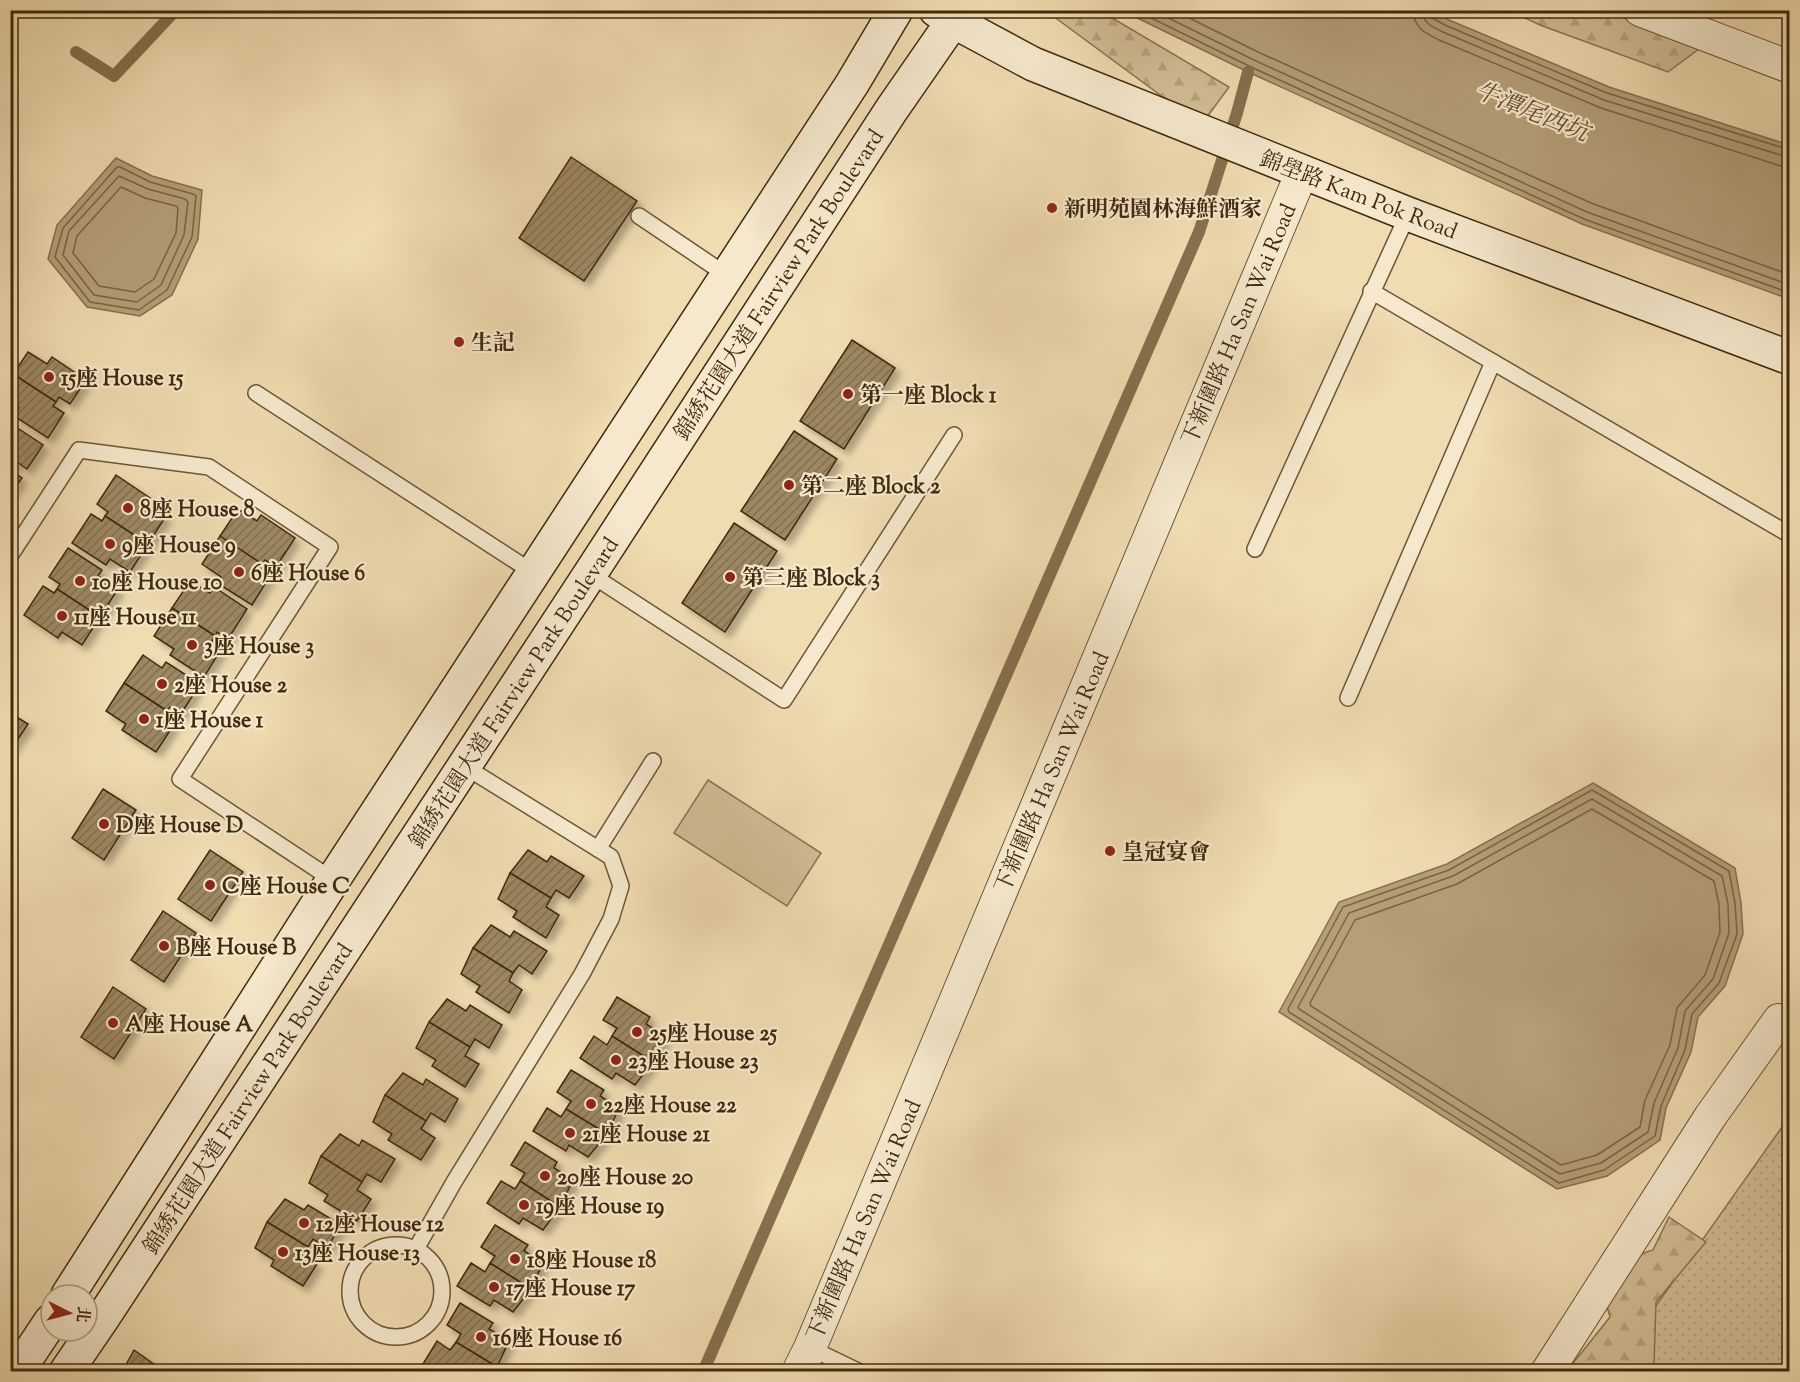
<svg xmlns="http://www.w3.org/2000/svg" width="1800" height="1382" viewBox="0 0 1800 1382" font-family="'Sorts Mill Goudy','Noto Serif TC',serif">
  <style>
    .grass { fill: url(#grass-dots); stroke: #8a7451; stroke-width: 1.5 }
    .forest { fill: url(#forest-firs); stroke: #8a7451; stroke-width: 1.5 }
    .garden { fill: #d2be95; stroke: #8a7451; stroke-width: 1.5 }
    .water { fill: #b49f79; stroke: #86704e; stroke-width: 1.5 }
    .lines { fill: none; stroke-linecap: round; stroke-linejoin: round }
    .shore { stroke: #7a6443; stroke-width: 1.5 }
    .stream { stroke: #86704e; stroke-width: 12 }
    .building { fill: url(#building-hatch); stroke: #412a0d; stroke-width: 1.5; filter: url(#shadow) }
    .lane-casing { stroke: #6d5636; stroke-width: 18 }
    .street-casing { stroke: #6d5636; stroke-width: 34 }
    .secondary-casing { stroke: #412a0d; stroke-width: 36 }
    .lane { stroke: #f5e8cc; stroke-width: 15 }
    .street { stroke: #f5e8cc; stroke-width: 32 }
    .secondary { stroke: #f5e8cc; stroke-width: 33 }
    .poi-dot { fill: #8f2418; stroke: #f5e8cc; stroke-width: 2 }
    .labels { text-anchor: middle; stroke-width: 4.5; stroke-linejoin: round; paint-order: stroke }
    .street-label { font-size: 22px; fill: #412a0d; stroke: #f5e8cc }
    .poi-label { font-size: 22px; font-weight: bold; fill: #412a0d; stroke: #f5e8cc; text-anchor: start }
    .water-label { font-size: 24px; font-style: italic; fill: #644d2d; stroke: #f5e8cc }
  </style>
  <defs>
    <pattern id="grass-dots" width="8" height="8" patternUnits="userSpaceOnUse" patternTransform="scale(1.5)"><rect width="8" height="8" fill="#d2be95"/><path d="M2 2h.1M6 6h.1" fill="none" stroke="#b6a37f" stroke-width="1.8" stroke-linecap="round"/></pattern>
    <pattern id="forest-firs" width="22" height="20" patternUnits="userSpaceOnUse" patternTransform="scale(1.5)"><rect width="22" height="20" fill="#d2be95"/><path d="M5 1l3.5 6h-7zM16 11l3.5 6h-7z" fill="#b6a37f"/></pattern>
    <pattern id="building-hatch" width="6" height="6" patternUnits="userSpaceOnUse" patternTransform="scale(1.5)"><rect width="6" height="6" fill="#9c8762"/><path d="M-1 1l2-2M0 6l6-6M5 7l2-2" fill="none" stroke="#816f4f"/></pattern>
    <filter id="shadow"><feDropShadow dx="5.5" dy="5.5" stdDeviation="3" flood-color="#0004"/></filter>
  </defs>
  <rect width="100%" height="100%" fill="#f0dcb1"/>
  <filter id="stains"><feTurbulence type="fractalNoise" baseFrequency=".00333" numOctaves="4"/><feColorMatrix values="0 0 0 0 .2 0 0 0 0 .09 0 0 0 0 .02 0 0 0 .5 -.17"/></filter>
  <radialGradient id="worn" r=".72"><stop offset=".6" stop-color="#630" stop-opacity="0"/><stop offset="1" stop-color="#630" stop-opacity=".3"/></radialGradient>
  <path class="grass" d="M 1789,1117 L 1789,1371 L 1610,1371 Z"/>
  <g class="forest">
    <path d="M 1050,11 L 1105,11 L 1107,15 L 1229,87 L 1205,120 L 1163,97 L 1053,16 Z"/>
    <path d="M 1510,11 L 1608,11 L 1699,49 L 1668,72 L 1540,25 Z"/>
    <path d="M 1669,1217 L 1706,1242 L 1656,1302 L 1654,1364 L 1648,1371 L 1566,1372 L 1610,1317 L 1596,1269 L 1653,1250 Z"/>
  </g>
  <path class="garden" d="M 708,780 L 821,853 L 787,906 L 674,833 Z"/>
  <g class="water">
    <path d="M 1123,11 L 1431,11 L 1449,20 L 1609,87 L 1789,145 L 1789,299 L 1582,224 L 1248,72 Z"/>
    <path d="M 116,158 L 152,176 L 202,190 L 198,239 L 172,295 L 140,316 L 87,307 L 48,259 L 57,225 Z"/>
    <path d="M 1593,783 L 1735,868 L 1741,903 L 1743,934 L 1725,986 L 1698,1017 L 1691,1052 L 1666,1108 L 1660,1140 L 1607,1176 L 1557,1189 L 1279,1012 L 1339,902 L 1447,864 Z"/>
  </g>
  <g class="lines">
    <g class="shore">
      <path d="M 1135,10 L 1251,67 L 1584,219 L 1790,293"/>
      <path d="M 1152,10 L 1254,60 L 1587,212 L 1790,285"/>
      <path d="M 1173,10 L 1258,52 L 1591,203 L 1790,275"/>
      <path d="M 1413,10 C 1414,28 1425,33 1439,40 L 1601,108 L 1781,166 L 1790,167"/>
      <path d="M 1422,10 C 1423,24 1433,27 1443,32 L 1604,100 L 1790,158"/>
      <path d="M 1429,10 L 1432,18 L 1447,26 L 1607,93 L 1790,150"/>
      <path d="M 117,167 L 120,167 L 150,182 L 193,194 L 196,196 L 192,237 L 167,290 L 139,310 L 90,302 L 55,257 L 63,228 Z"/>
      <path d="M 119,176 L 148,189 L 185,199 L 188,202 L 184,235 L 161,285 L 137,302 L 94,295 L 63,255 L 69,231 Z"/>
      <path d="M 121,187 L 145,198 L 176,206 L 178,208 L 176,233 L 154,279 L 135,292 L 99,286 L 73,253 L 77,236 Z"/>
      <path d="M 1592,790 L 1729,871 L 1735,903 L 1737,934 L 1719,983 L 1692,1014 L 1685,1050 L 1661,1106 L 1655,1136 L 1604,1170 L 1559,1183 L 1289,1012 L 1288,1009 L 1343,907 L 1449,870 Z"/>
      <path d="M 1592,799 L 1722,876 L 1728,904 L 1729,933 L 1713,979 L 1685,1011 L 1678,1048 L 1654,1103 L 1648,1132 L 1601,1163 L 1560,1174 L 1299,1009 L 1298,1007 L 1349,913 L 1453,876 Z"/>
      <path d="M 1592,809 L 1714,881 L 1719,905 L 1720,932 L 1705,975 L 1677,1008 L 1670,1045 L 1645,1100 L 1640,1127 L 1597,1155 L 1561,1165 L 1311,1006 L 1310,1003 L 1355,920 L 1457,884 Z"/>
    </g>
    <g class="stream">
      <path d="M 76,52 L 114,76 L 176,10"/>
      <path d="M 703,1372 L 1199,232 L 1237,113 L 1248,72"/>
    </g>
  </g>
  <g class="building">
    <path d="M 571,157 L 637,201 L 584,281 L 519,238 Z"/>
    <path d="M 852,340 L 895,368 L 844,449 L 800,421 Z"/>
    <path d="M 28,352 L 47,364 L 52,357 L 86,380 L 70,404 L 59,397 L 56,402 L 13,374 Z"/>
    <path d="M 13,374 L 56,402 L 53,406 L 64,413 L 48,438 L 14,416 L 19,408 L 10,403 L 10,378 Z"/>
    <path d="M 10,423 L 43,445 L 27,469 L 17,462 L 14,467 L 10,465 Z"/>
    <path d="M 794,431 L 837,459 L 785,540 L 741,511 Z"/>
    <path d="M 10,465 L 14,467 L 11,471 L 22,478 L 10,495 Z"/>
    <path d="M 116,475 L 150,498 L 146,504 L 166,516 L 148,544 L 105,516 L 108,512 L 97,504 Z"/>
    <path d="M 238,509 L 257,521 L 261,515 L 295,538 L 276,567 L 265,560 L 262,564 L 220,536 Z"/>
    <path d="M 91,514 L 102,521 L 105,516 L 148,544 L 130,572 L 110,559 L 106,565 L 72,543 Z"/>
    <path d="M 734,523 L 777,551 L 725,632 L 682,603 Z"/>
    <path d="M 220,536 L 262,564 L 259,568 L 270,576 L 252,605 L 217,583 L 221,577 L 202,564 Z"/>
    <path d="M 68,548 L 102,570 L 98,576 L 118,589 L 100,617 L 57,589 L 60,584 L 49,577 Z"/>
    <path d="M 190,581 L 210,593 L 214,587 L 247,609 L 228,639 L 217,632 L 215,636 L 172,608 Z"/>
    <path d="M 43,586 L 54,593 L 57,589 L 100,617 L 82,645 L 62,632 L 58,638 L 24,615 Z"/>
    <path d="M 172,608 L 215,636 L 212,641 L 222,648 L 204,677 L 170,655 L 174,649 L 154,636 Z"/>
    <path d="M 143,655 L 162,668 L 166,662 L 200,684 L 181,714 L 170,707 L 167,711 L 124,683 Z"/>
    <path d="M 124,683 L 167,711 L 164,715 L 175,723 L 156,752 L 122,730 L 126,724 L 106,711 Z"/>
    <path d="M 10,713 L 28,724 L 10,751 Z"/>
    <path d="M 103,789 L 136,810 L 104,860 L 72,838 Z"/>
    <path d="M 210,850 L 243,872 L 211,921 L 178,899 Z"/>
    <path d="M 528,850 L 547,862 L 551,856 L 584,876 L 569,898 L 556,890 L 551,898 L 510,873 Z"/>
    <path d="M 510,873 L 551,898 L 546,907 L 559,915 L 546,938 L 513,917 L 517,911 L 498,899 Z"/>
    <path d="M 163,911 L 196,933 L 164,982 L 131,960 Z"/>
    <path d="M 491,925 L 510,937 L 514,931 L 547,951 L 532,974 L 519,965 L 513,973 L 473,948 Z"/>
    <path d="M 473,948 L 513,973 L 509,981 L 522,990 L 509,1013 L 476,992 L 480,986 L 461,974 Z"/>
    <path d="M 113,987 L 146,1009 L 114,1059 L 81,1037 Z"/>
    <path d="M 617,997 L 650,1017 L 646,1024 L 665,1036 L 653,1062 L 612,1036 L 617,1028 L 603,1020 Z"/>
    <path d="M 447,999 L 466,1011 L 470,1005 L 502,1025 L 489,1048 L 475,1039 L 470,1047 L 429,1022 Z"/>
    <path d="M 429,1022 L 470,1047 L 465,1056 L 479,1064 L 465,1087 L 432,1066 L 436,1060 L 416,1048 Z"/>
    <path d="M 594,1036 L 607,1045 L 612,1036 L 653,1062 L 635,1085 L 616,1073 L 612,1079 L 580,1058 Z"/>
    <path d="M 571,1070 L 604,1090 L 600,1096 L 619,1108 L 607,1134 L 566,1109 L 571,1101 L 557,1092 Z"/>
    <path d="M 403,1073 L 423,1085 L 426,1079 L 458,1099 L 445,1122 L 431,1113 L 426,1121 L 385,1095 Z"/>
    <path d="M 385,1095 L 426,1121 L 421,1129 L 435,1138 L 421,1160 L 388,1140 L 392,1134 L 373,1122 Z"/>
    <path d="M 547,1108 L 561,1117 L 566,1109 L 607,1134 L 588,1157 L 569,1145 L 566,1151 L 533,1131 Z"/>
    <path d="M 340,1134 L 359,1146 L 362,1140 L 395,1159 L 381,1182 L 367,1174 L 362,1182 L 321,1156 Z"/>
    <path d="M 525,1142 L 557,1162 L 554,1168 L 573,1180 L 560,1207 L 520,1181 L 525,1173 L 511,1165 Z"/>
    <path d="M 321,1156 L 362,1182 L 357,1190 L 371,1199 L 357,1221 L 324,1201 L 328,1195 L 309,1183 Z"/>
    <path d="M 501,1181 L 515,1189 L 520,1181 L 560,1207 L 543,1230 L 523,1218 L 519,1224 L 487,1203 Z"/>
    <path d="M 285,1199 L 304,1210 L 308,1205 L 341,1225 L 327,1248 L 313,1239 L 308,1247 L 267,1222 Z"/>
    <path d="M 267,1222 L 308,1247 L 303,1255 L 317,1264 L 303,1286 L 271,1266 L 274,1260 L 255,1248 Z"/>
    <path d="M 495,1225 L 528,1245 L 524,1251 L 543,1263 L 531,1289 L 490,1263 L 495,1256 L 481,1247 Z"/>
    <path d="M 471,1263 L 485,1272 L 490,1263 L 531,1289 L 513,1312 L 494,1300 L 490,1306 L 457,1286 Z"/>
    <path d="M 460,1303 L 493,1323 L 489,1329 L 509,1341 L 497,1367 L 456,1342 L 461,1334 L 447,1325 Z"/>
    <path d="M 437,1341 L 450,1350 L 456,1342 L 497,1367 L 493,1372 L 435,1372 L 423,1364 Z"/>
    <path d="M 134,1350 L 165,1372 L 122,1372 Z"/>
  </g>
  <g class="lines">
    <defs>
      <g id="lane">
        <path d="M 639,216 L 728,276"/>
        <path d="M 1371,291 L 1790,535"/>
        <path d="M 256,393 L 534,573"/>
        <path d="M 1255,549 L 1408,214"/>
        <path d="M 10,556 L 79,450 L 209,467 L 330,547 L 180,779 L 333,880"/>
        <path d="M 590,574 L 784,700 L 954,435"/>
        <path d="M 1348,698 L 1493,362"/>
        <path d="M 598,849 L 653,761"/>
        <circle cx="396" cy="1291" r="46"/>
        <path d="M 416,1249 L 454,1182 L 582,974 L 611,919 L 621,886 L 611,857 L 464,766"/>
        <path d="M 810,1348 L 860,1372"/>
      </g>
      <g id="street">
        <path d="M 1640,10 L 1790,67"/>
        <path d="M 798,1372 L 810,1348 L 1302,172"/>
        <path d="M 1547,1372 L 1710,1117 L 1779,1020 L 1790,1027"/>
      </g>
      <g id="secondary">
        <path d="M 936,10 L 953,21 L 1033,64 L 1408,214 L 1790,358"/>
        <path d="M 68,1295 L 333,880 L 852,84 L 896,10"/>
        <path d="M 17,1372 L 51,1321"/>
        <path d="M 66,1372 L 104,1316 L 590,574 L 892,109 L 953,21"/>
      </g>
    </defs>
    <use href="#lane" class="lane-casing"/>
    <use href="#street" class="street-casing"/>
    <use href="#secondary" class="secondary-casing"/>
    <use href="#lane" class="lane"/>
    <use href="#street" class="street"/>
    <use href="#secondary" class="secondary"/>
  </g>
  <g class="poi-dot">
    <circle cx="1052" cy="208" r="6"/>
    <circle cx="459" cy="342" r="6"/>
    <circle cx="49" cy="377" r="6"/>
    <circle cx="848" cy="394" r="6"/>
    <circle cx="789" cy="485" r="6"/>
    <circle cx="128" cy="508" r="6"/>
    <circle cx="110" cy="544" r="6"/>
    <circle cx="239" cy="572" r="6"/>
    <circle cx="730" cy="577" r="6"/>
    <circle cx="80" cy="581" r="6"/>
    <circle cx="62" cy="616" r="6"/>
    <circle cx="192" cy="645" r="6"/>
    <circle cx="162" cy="684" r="6"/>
    <circle cx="144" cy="719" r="6"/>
    <circle cx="104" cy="824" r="6"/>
    <circle cx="1110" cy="851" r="6"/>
    <circle cx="210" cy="885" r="6"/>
    <circle cx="164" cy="946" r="6"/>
    <circle cx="113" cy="1023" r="6"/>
    <circle cx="637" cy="1032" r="6"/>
    <circle cx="616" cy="1060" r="6"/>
    <circle cx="591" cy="1104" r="6"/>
    <circle cx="570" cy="1133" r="6"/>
    <circle cx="545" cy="1176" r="6"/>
    <circle cx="524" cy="1205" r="6"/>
    <circle cx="304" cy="1223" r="6"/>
    <circle cx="283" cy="1252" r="6"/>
    <circle cx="515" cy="1259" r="6"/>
    <circle cx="494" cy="1287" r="6"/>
    <circle cx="481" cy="1337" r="6"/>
  </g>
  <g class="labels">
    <g class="street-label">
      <text transform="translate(1359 194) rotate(21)" y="8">錦壆路 Kam Pok Road</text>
      <text transform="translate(778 284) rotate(-57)" y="8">錦綉花園大道 Fairview Park Boulevard</text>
      <text transform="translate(1238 324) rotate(-67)" y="8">下新圍路 Ha San Wai Road</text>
      <text transform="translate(513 692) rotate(-57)" y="8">錦綉花園大道 Fairview Park Boulevard</text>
      <text transform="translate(1051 772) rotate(-67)" y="8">下新圍路 Ha San Wai Road</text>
      <text transform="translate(247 1098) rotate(-57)" y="8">錦綉花園大道 Fairview Park Boulevard</text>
      <text transform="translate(863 1220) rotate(-67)" y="8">下新圍路 Ha San Wai Road</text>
    </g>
    <g class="poi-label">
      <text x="1064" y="216">新明苑園林海鮮酒家</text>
      <text x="471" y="350">生記</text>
      <text x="61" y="385">15座 House 15</text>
      <text x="860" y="402">第一座 Block 1</text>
      <text x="801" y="493">第二座 Block 2</text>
      <text x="140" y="516">8座 House 8</text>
      <text x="122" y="552">9座 House 9</text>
      <text x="251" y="580">6座 House 6</text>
      <text x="742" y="585">第三座 Block 3</text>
      <text x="92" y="589">10座 House 10</text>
      <text x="74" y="624">11座 House 11</text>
      <text x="204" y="653">3座 House 3</text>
      <text x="174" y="692">2座 House 2</text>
      <text x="156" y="727">1座 House 1</text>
      <text x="116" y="832">D座 House D</text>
      <text x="1122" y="859">皇冠宴會</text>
      <text x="222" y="893">C座 House C</text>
      <text x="176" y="954">B座 House B</text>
      <text x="125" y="1031">A座 House A</text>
      <text x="649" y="1040">25座 House 25</text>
      <text x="628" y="1068">23座 House 23</text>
      <text x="603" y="1112">22座 House 22</text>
      <text x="582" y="1141">21座 House 21</text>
      <text x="557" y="1184">20座 House 20</text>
      <text x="536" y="1213">19座 House 19</text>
      <text x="316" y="1231">12座 House 12</text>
      <text x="295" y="1260">13座 House 13</text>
      <text x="527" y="1267">18座 House 18</text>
      <text x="506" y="1295">17座 House 17</text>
      <text x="493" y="1345">16座 House 16</text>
    </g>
    <g class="water-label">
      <text transform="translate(1532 111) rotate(22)" y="8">牛潭尾西坑</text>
    </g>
  </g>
  <rect width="1800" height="1382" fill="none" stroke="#f0dcb1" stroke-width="36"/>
  <rect x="12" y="12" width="1776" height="1358" fill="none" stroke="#412a0d" stroke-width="3"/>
  <rect x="18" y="18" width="1764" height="1346" fill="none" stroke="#412a0d" stroke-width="1.5"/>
  <g transform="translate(69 1313) rotate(96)"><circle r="28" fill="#f5e8cc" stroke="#ad9c80" stroke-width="1.5"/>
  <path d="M0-4.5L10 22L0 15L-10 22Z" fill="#8f2418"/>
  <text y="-9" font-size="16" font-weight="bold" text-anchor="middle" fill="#412a0d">北</text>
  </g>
  <rect width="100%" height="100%" filter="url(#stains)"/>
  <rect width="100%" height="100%" fill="url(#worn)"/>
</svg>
